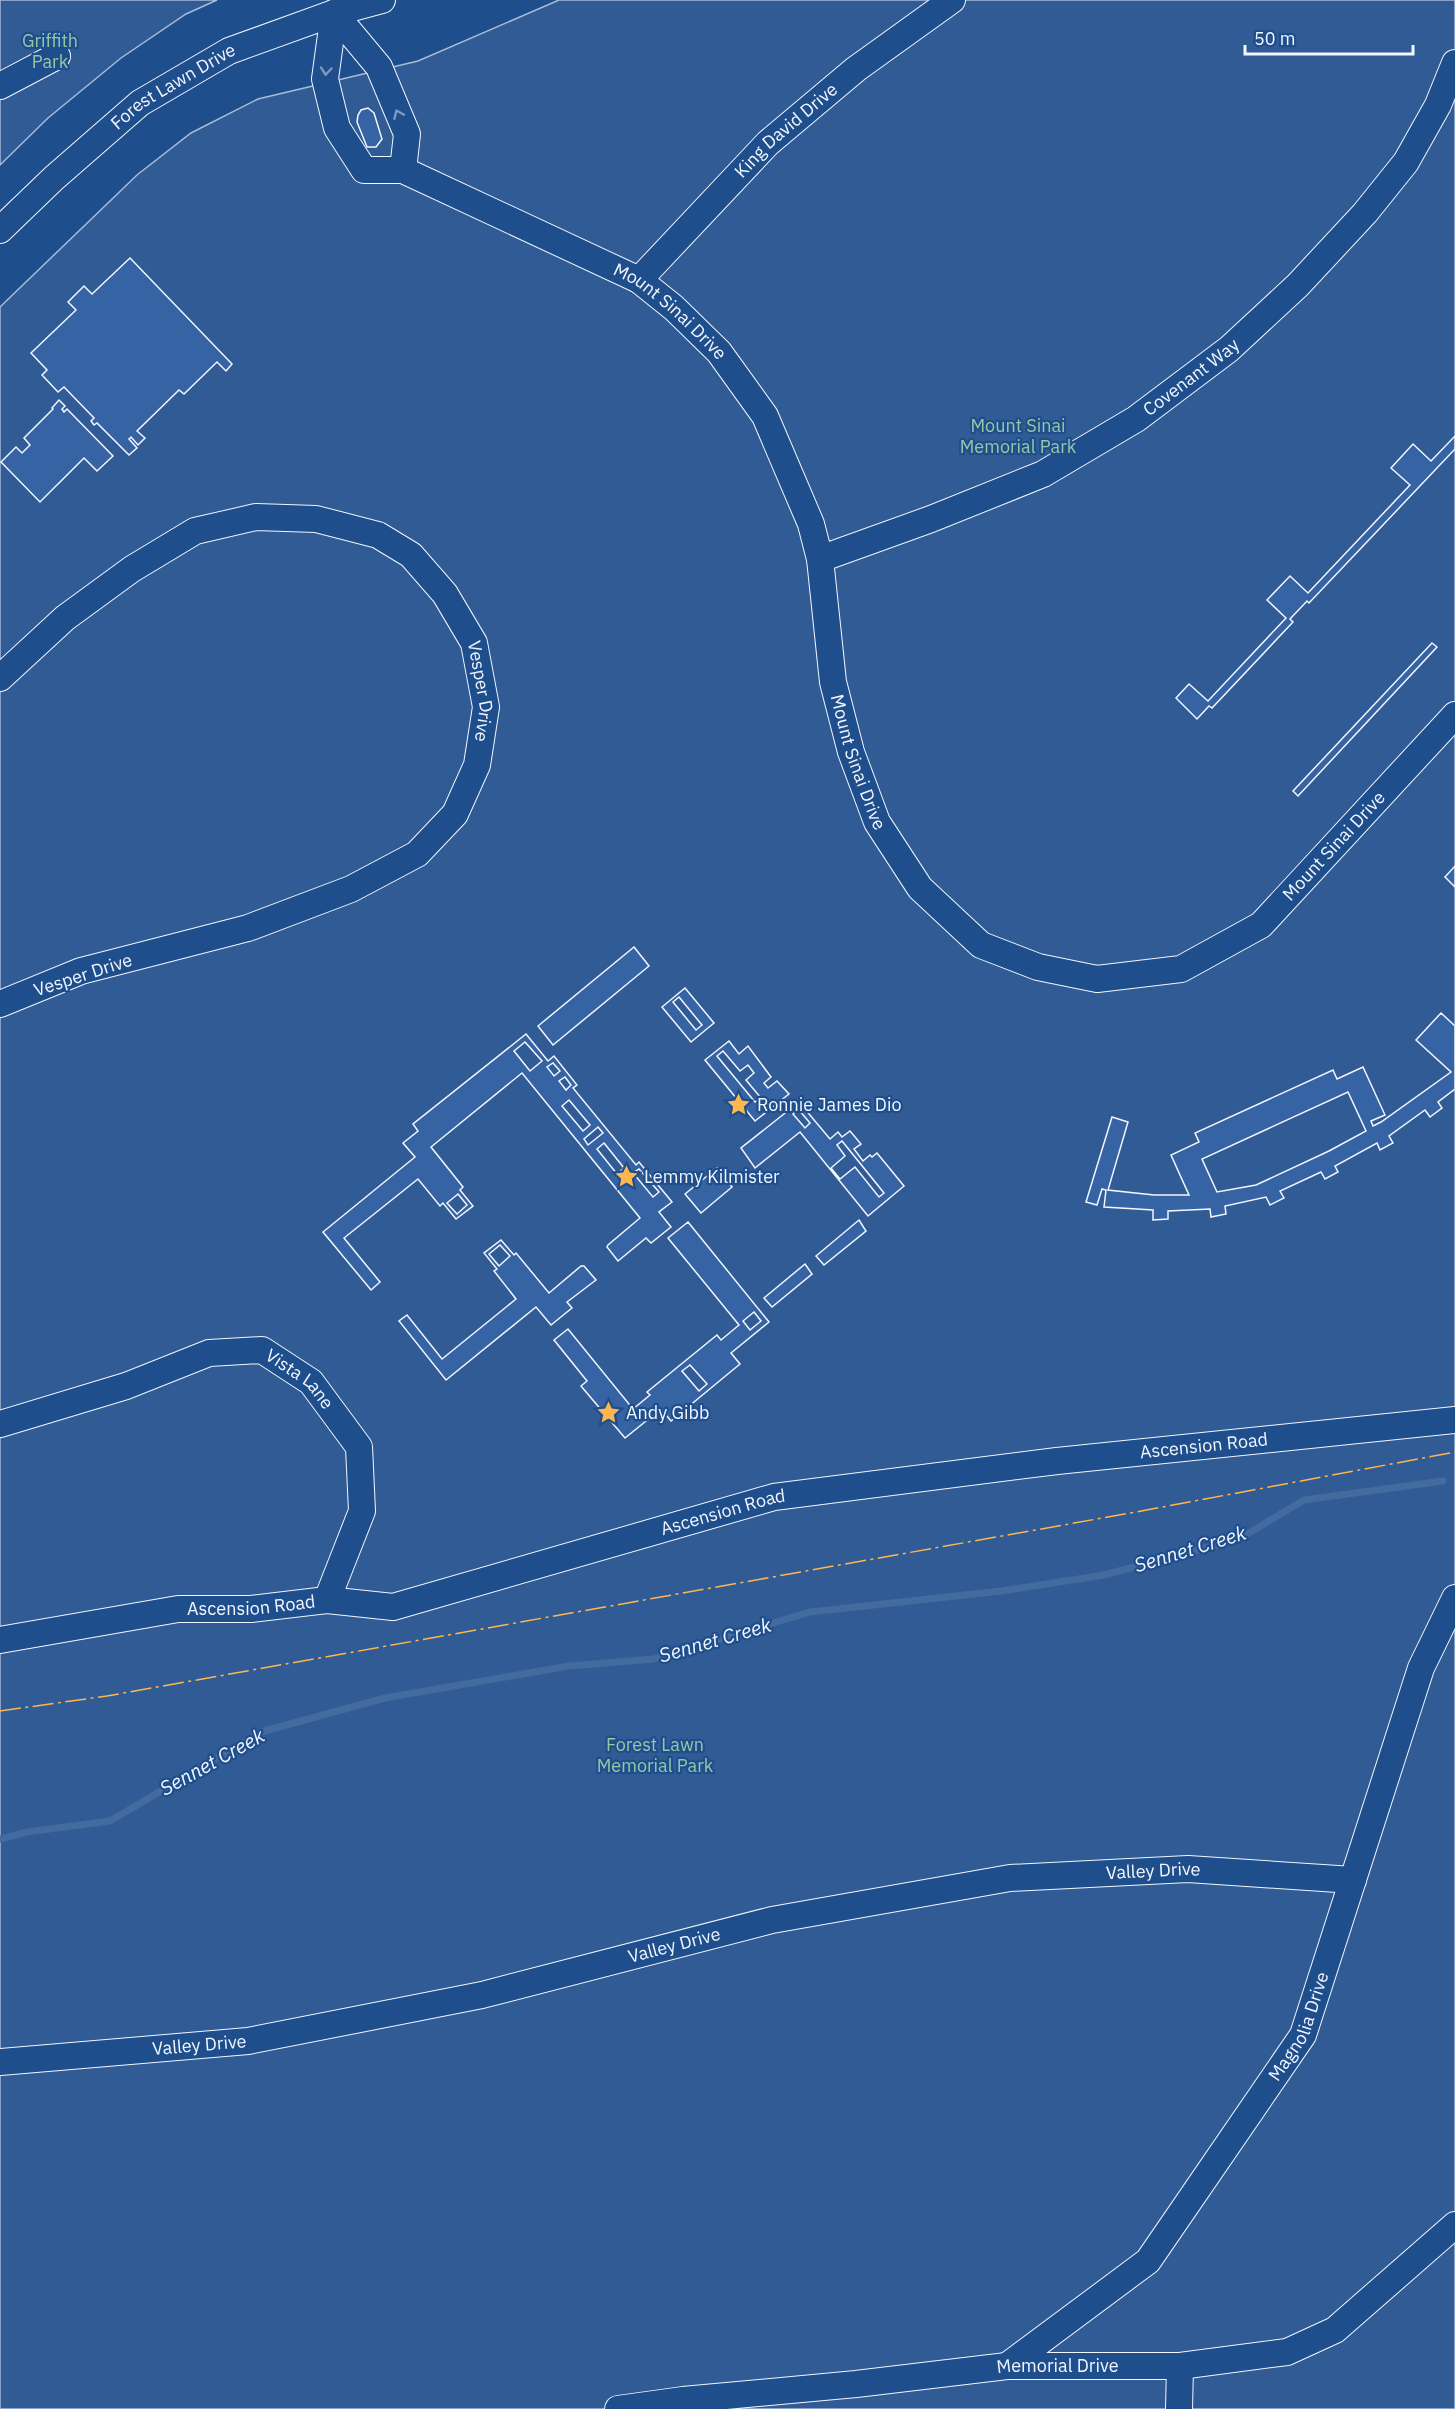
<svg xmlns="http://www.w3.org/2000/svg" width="1455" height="2409" viewBox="0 0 1455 2409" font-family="'IBM Plex Sans',sans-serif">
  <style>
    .built { fill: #305b95; stroke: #a8bbd7; stroke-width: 1.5 }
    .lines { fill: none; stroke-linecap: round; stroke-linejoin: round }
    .stream { stroke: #446ba0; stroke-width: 7 }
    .building { fill: #3563a3; stroke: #f2f6ff; stroke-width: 1.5; fill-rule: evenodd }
    .minor-casing { stroke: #f2f6ff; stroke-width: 28 }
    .minor { stroke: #1f4e8c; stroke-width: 26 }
    .power { stroke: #ffb74d; stroke-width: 1.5; stroke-dasharray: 21 4.5 3 4.5; stroke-linecap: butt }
    .oneway { stroke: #7e9ac0 }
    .labels { text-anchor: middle; stroke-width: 4.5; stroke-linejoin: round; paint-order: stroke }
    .park-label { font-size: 18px; fill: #97c8a6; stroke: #1f4e8c }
    .street-label { font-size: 18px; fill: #f2f6ff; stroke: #1f4e8c }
    .poi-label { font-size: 18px; fill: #f2f6ff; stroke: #1f4e8c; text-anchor: start }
    .water-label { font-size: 20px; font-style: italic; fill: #f2f6ff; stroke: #1f4e8c }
  </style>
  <rect width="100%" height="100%" fill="#1f4e8c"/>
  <g class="built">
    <path d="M 0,0 L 217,0 L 186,14 L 121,58 L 48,118 L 0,165 Z"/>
    <path d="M 559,0 L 1455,0 L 1455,2409 L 0,2409 L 0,307 L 137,175 L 191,133 L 258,99 L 418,61 Z"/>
  </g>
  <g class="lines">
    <path class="stream" d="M 0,1839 L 27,1832 L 110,1821 L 261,1732 L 385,1698 L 569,1666 L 654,1659 L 810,1612 L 1001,1591 L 1104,1575 L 1239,1539 L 1304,1500 L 1443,1481"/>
  </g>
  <g class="building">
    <path d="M 368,108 L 374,113 L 382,139 L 376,147 L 367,147 L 357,122 L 358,115 L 361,110 Z"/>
    <path d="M 130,258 L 232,364 L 226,371 L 217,362 L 184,394 L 179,390 L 137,431 L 145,438 L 138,445 L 131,437 L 129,439 L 137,448 L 129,455 L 97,423 L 94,425 L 91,421 L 94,418 L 64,387 L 58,392 L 42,375 L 47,370 L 31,353 L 76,310 L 68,302 L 84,286 L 92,294 Z"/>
    <path d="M 59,400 L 65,406 L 62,409 L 64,412 L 67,409 L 113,456 L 97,471 L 84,458 L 40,502 L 1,462 L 16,447 L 22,453 L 30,445 L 24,438 L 53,409 L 52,408 Z"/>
    <path d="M 1455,436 L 1455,449 L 1309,603 L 1307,601 L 1290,619 L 1293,622 L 1212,708 L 1209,706 L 1197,719 L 1176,698 L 1189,684 L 1208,701 L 1286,618 L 1267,600 L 1290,576 L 1308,593 L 1410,485 L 1391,468 L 1413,444 L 1431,461 Z"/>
    <path d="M 1432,643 L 1437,647 L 1298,796 L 1293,791 Z"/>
    <path d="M 1455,866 L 1455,887 L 1445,877 Z"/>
    <path d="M 634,947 L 649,966 L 553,1045 L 538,1026 Z"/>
    <path d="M 685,988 L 714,1023 L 691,1042 L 662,1007 ZM 679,997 L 702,1025 L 696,1030 L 673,1002 Z"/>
    <path d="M 1441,1013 L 1455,1026 L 1455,1089 L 1438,1102 L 1442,1108 L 1430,1117 L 1425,1110 L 1389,1136 L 1393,1143 L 1380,1150 L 1377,1143 L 1335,1166 L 1338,1172 L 1325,1179 L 1321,1172 L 1280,1191 L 1284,1198 L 1270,1205 L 1266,1197 L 1225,1206 L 1226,1214 L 1211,1217 L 1210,1209 L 1168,1211 L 1168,1219 L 1153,1220 L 1153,1210 L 1104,1207 L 1106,1190 L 1102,1189 L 1097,1205 L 1086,1202 L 1112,1117 L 1128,1122 L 1108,1190 L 1154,1195 L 1189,1195 L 1171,1155 L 1199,1142 L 1195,1133 L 1333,1070 L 1337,1079 L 1363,1067 L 1385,1115 L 1371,1121 L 1373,1126 L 1381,1122 L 1451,1072 L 1416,1040 ZM 1348,1092 L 1366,1131 L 1329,1151 L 1256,1185 L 1217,1192 L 1202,1159 Z"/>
    <path d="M 526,1034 L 548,1061 L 554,1056 L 577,1085 L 573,1088 L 636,1165 L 639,1162 L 672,1202 L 659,1212 L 671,1227 L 651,1243 L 646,1238 L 618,1261 L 607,1247 L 608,1245 L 640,1218 L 522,1073 L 431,1147 L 463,1187 L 460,1190 L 473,1206 L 456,1219 L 443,1203 L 440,1206 L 418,1179 L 344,1238 L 380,1282 L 371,1290 L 323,1232 L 415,1157 L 403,1143 L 418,1131 L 413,1124 ZM 525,1042 L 542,1061 L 530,1071 L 514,1051 ZM 553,1063 L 560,1071 L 554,1076 L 547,1067 ZM 565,1077 L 571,1085 L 566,1090 L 559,1081 ZM 569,1100 L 590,1125 L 583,1131 L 562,1106 ZM 598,1127 L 603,1133 L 588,1145 L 584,1139 ZM 604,1143 L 624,1168 L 617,1174 L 597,1149 ZM 639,1169 L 659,1192 L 653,1197 L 633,1173 ZM 458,1194 L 467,1205 L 457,1214 L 447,1203 Z"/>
    <path d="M 729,1041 L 739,1054 L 748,1046 L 771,1077 L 764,1083 L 768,1088 L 777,1081 L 789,1094 L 755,1121 L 705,1060 ZM 723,1051 L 740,1071 L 748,1065 L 754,1073 L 746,1080 L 761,1098 L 755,1102 L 717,1056 Z"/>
    <path d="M 799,1102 L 830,1139 L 838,1132 L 842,1137 L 850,1131 L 861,1144 L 854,1149 L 863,1161 L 870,1155 L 872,1157 L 877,1153 L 904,1186 L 868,1216 L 800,1132 L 755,1168 L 741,1148 ZM 798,1109 L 810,1123 L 805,1128 L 793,1114 ZM 842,1141 L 884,1193 L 879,1197 L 855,1167 L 840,1179 L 831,1168 L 845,1156 L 837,1145 Z"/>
    <path d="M 717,1168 L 732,1187 L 701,1213 L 685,1194 Z"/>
    <path d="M 859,1220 L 866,1231 L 824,1265 L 816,1256 Z"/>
    <path d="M 688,1222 L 769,1322 L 731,1353 L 740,1364 L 671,1421 L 661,1409 L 625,1438 L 581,1386 L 587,1381 L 554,1340 L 568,1329 L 633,1409 L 650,1395 L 647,1392 L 717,1335 L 721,1340 L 739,1325 L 668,1238 ZM 754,1312 L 761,1321 L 750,1330 L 743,1321 ZM 690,1365 L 707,1384 L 699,1391 L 682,1371 Z"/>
    <path d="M 501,1240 L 514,1255 L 516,1253 L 549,1293 L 581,1266 L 584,1266 L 596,1280 L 567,1302 L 572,1308 L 551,1325 L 536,1307 L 446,1380 L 399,1321 L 407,1315 L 442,1359 L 516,1299 L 494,1271 L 497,1269 L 484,1253 ZM 500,1245 L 510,1256 L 499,1266 L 489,1254 Z"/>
    <path d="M 805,1264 L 812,1274 L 772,1307 L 764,1298 Z"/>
  </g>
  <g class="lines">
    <defs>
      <g id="minor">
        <path id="s1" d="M 334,13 L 325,79 L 337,128 L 364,170 L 403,170 L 639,280 L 674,308 L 719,352 L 765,416 L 811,524 L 820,559 L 833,682 L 851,752 L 877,822 L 920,888 L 981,945 L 1038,967 L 1097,979 L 1181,969 L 1261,925 L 1455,715"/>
        <path d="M 334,13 L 379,67 L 407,134 L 403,170"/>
        <path d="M 0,86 L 57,56"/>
        <path id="s2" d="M 0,230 L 54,178 L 140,103 L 229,51 L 334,13 L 382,0"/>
        <path id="s3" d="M 639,280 L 768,143 L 856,69 L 952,0"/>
        <path id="s4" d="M 820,559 L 931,519 L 1043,474 L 1136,419 L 1229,349 L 1298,285 L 1365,213 L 1406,162 L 1438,105 L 1455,63"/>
        <path id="s5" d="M 0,678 L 65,618 L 132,569 L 195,531 L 256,517 L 316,519 L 378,535 L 411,555 L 445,594 L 474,643 L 486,707 L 477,765 L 455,814 L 417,854 L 351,889 L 248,928 L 81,971 L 0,1004"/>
        <path id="s6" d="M 0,1424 L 126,1386 L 209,1353 L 262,1350 L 311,1382 L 359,1447 L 362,1511 L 327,1600"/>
        <path id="s7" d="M 0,1640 L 178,1609 L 251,1609 L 327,1600 L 393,1607 L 774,1497 L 1057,1461 L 1455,1420"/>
        <path id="s8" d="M 0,2062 L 248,2041 L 482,1995 L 772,1920 L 1010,1878 L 1188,1869 L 1353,1880"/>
        <path id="s9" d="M 1007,2366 L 1148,2261 L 1303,2035 L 1421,1668 L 1455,1598"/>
        <path id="s10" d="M 618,2409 L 683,2400 L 856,2384 L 1007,2366 L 1180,2366 L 1287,2352 L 1335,2330 L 1455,2225"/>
        <path d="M 1179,2409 L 1180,2366"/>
      </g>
    </defs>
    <use href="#minor" class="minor-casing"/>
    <use href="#minor" class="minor"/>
    <path class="power" d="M 0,1711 L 107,1696 L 1136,1512 L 1455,1452"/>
  </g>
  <defs><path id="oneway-chevron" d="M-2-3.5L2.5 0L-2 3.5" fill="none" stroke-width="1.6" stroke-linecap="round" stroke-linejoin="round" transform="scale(1.5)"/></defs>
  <g class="oneway">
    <use href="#oneway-chevron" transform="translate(326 71) rotate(95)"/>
    <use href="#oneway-chevron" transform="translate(398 114) rotate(-113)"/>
  </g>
  <defs>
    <symbol id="sight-bare" viewBox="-9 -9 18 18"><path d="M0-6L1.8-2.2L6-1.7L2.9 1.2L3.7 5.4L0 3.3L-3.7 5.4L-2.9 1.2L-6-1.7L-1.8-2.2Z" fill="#ffb74d" stroke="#1f4e8c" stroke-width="2.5" paint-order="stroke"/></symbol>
  </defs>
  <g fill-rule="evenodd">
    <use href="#sight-bare" x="722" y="1088" width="33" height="33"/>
    <use href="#sight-bare" x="610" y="1160" width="33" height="33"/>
    <use href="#sight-bare" x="592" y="1396" width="33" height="33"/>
  </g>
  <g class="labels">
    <g class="park-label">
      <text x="50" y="47">Griffith<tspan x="50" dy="21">Park</tspan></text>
      <text x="1018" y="432">Mount Sinai<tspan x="1018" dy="21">Memorial Park</tspan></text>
      <text x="655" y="1751">Forest Lawn<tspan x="655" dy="21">Memorial Park</tspan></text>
    </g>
    <g class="street-label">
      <text dy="6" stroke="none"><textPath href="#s2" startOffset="226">Forest Lawn Drive</textPath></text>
      <text dy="6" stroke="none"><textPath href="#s3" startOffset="210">King David Drive</textPath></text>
      <text dy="6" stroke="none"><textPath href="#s1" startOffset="510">Mount Sinai Drive</textPath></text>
      <text dy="6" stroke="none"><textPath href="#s4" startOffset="416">Covenant Way</textPath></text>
      <text dy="6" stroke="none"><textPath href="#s5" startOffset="628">Vesper Drive</textPath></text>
      <text dy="6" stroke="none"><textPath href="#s1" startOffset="1014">Mount Sinai Drive</textPath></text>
      <text dy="6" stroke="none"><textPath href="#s1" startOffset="1644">Mount Sinai Drive</textPath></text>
      <text transform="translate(83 975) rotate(-18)" y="6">Vesper Drive</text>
      <text dy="6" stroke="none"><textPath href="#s6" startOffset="322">Vista Lane</textPath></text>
      <text dy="6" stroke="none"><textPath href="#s7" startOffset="1226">Ascension Road</textPath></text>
      <text dy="6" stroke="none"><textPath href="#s7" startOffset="740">Ascension Road</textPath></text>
      <text dy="6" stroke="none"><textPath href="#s7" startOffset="254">Ascension Road</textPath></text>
      <text dy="6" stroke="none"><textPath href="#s8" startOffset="1172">Valley Drive</textPath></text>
      <text dy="6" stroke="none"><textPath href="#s8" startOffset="686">Valley Drive</textPath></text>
      <text dy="6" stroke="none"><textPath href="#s9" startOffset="456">Magnolia Drive</textPath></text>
      <text dy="6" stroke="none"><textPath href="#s8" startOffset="200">Valley Drive</textPath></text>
      <text dy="6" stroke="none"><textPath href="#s10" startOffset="442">Memorial Drive</textPath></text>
    </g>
    <g class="poi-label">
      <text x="757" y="1111">Ronnie James Dio</text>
      <text x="644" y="1183">Lemmy Kilmister</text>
      <text x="626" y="1419">Andy Gibb</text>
    </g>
    <g class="water-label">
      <text transform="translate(1190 1549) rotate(-17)" y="7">Sennet Creek</text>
      <text transform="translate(715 1640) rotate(-16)" y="7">Sennet Creek</text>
      <text transform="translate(212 1762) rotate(-29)" y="7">Sennet Creek</text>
    </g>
  </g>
  <path d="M1245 45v9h168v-9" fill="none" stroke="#f2f6ff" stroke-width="3"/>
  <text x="1254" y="45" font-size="18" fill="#f2f6ff" stroke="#1f4e8c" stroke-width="4.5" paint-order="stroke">50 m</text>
</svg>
